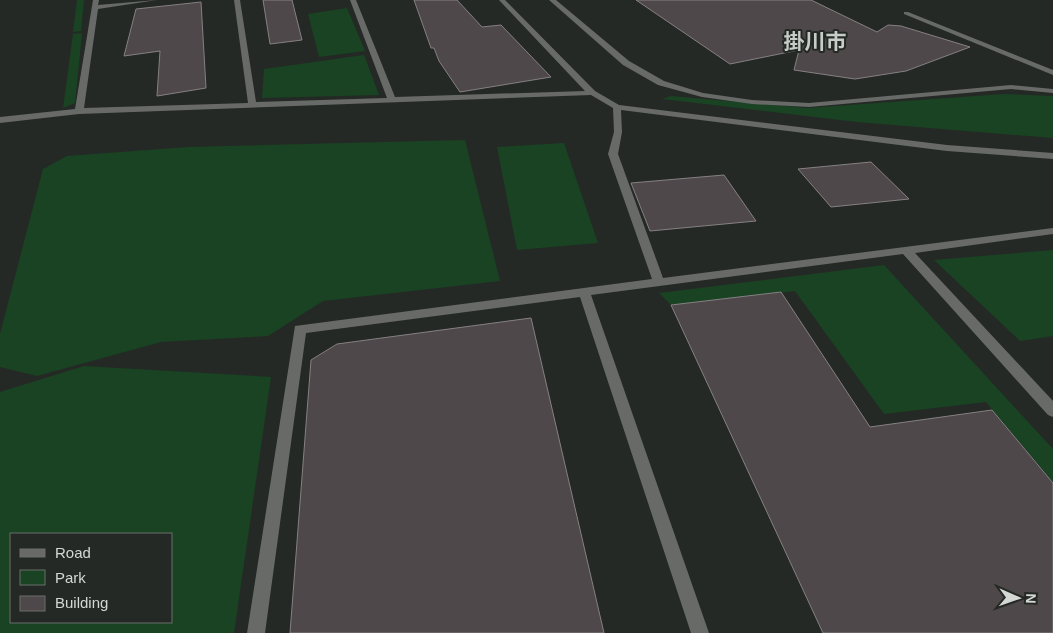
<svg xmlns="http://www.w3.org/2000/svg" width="1053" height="633" viewBox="0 0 1053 633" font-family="Arial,'Noto Sans JP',sans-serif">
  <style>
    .green { fill: #194323; fill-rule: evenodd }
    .building { fill: #4e484b; stroke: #868083 }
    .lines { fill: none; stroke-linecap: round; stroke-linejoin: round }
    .minor { fill: #686a68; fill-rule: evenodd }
    .labels { text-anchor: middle; stroke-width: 4; stroke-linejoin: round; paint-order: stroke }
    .far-town-label { font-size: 21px; font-weight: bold; fill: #c7ccc8; stroke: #252925 }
  </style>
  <rect width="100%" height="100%" fill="#252925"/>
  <g class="green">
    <path d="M 77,0 L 84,0 L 81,31 L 73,32 Z"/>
    <path d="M 347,8 L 365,51 L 319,57 L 308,14 Z"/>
    <path d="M 82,33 L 75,103 L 63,108 L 73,34 Z"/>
    <path d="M 364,55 L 379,95 L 262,98 L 264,69 Z"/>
    <path d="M 1004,94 L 1053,96 L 1053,138 L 857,122 L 662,99 L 671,96 L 807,108 Z"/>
    <path d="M 465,140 L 500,281 L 323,301 L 268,336 L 161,342 L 37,376 L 0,367 L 0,334 L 43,169 L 67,156 L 188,147 Z"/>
    <path d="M 564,143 L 598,243 L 517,250 L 497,147 Z"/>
    <path d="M 1053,250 L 1053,336 L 1020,341 L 934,260 Z"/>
    <path d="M 884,265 L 1053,449 L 1053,482 L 986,402 L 884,414 L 795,291 L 671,305 L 659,293 Z"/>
    <path d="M 84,366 L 271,377 L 234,633 L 0,633 L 0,392 ZM 11,534 L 171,534 L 171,622 L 11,622 Z"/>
  </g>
  <g class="building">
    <path d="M 263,0 L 292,0 L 302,40 L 270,44 Z"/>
    <path d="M 414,0 L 457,0 L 482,27 L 501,25 L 551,77 L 460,92 L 439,61 L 434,48 L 431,48 Z"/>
    <path d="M 636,0 L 811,0 L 877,32 L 888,25 L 901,26 L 970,47 L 906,71 L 855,79 L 794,70 L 799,50 L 730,64 Z"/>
    <path d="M 201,2 L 206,88 L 157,96 L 160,51 L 124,56 L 136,9 Z"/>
    <path d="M 871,162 L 909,199 L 831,207 L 798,169 Z"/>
    <path d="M 724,175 L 756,221 L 650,231 L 631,183 Z"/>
    <path d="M 781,292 L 870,427 L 992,410 L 1053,483 L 1053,633 L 823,633 L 671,305 Z"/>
    <path d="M 531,318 L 604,633 L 290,633 L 311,360 L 337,344 Z"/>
  </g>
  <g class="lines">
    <g class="minor">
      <path d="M 93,0 L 99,0 L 98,5 L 157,0 L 98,9 L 84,108 L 248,103 L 234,0 L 240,0 L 256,102 L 387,98 L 350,0 L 356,0 L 395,97 L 585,91 L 499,0 L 505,0 L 595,91 L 619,105 L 947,145 L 1053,153 L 1053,159 L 947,151 L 621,110 L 622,132 L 618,154 L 663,278 L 1053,228 L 1053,234 L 915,253 L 1053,401 L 1053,417 L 1048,415 L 903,254 L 591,295 L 709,633 L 691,633 L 580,297 L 306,333 L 265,633 L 247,633 L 295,326 L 652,279 L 608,154 L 614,132 L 613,108 L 591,95 L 79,114 L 0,123 L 0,117 L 75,109 Z"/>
      <path d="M 549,0 L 556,0 L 629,61 L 664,81 L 703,93 L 752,100 L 809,103 L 1011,85 L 1053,89 L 1053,93 L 1011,89 L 809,107 L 752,104 L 702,97 L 658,85 L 623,65 Z"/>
      <path d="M 904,12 L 908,12 L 1053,70 L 1053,75 L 904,14 Z"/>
    </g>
  </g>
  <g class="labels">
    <g class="far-town-label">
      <text x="815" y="49">掛川市</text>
    </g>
  </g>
  <rect x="10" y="533" width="162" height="90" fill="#252925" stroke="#6b6f6b"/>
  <rect x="20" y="549" width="25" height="8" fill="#686a68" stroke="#6b6f6b"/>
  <text x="55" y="558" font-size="15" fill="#d4d7d5">Road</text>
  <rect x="20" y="570" width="25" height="15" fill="#194323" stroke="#6b6f6b"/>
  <text x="55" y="583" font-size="15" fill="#d4d7d5">Park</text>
  <rect x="20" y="596" width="25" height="15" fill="#4e484b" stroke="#6b6f6b"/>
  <text x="55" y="608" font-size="15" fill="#d4d7d5">Building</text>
  <g transform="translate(1018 598) rotate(92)" stroke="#252925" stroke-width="4" paint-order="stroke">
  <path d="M0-4L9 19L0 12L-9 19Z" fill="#d4d7d5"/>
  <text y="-8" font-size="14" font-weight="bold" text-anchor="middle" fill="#d4d7d5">N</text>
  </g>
</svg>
